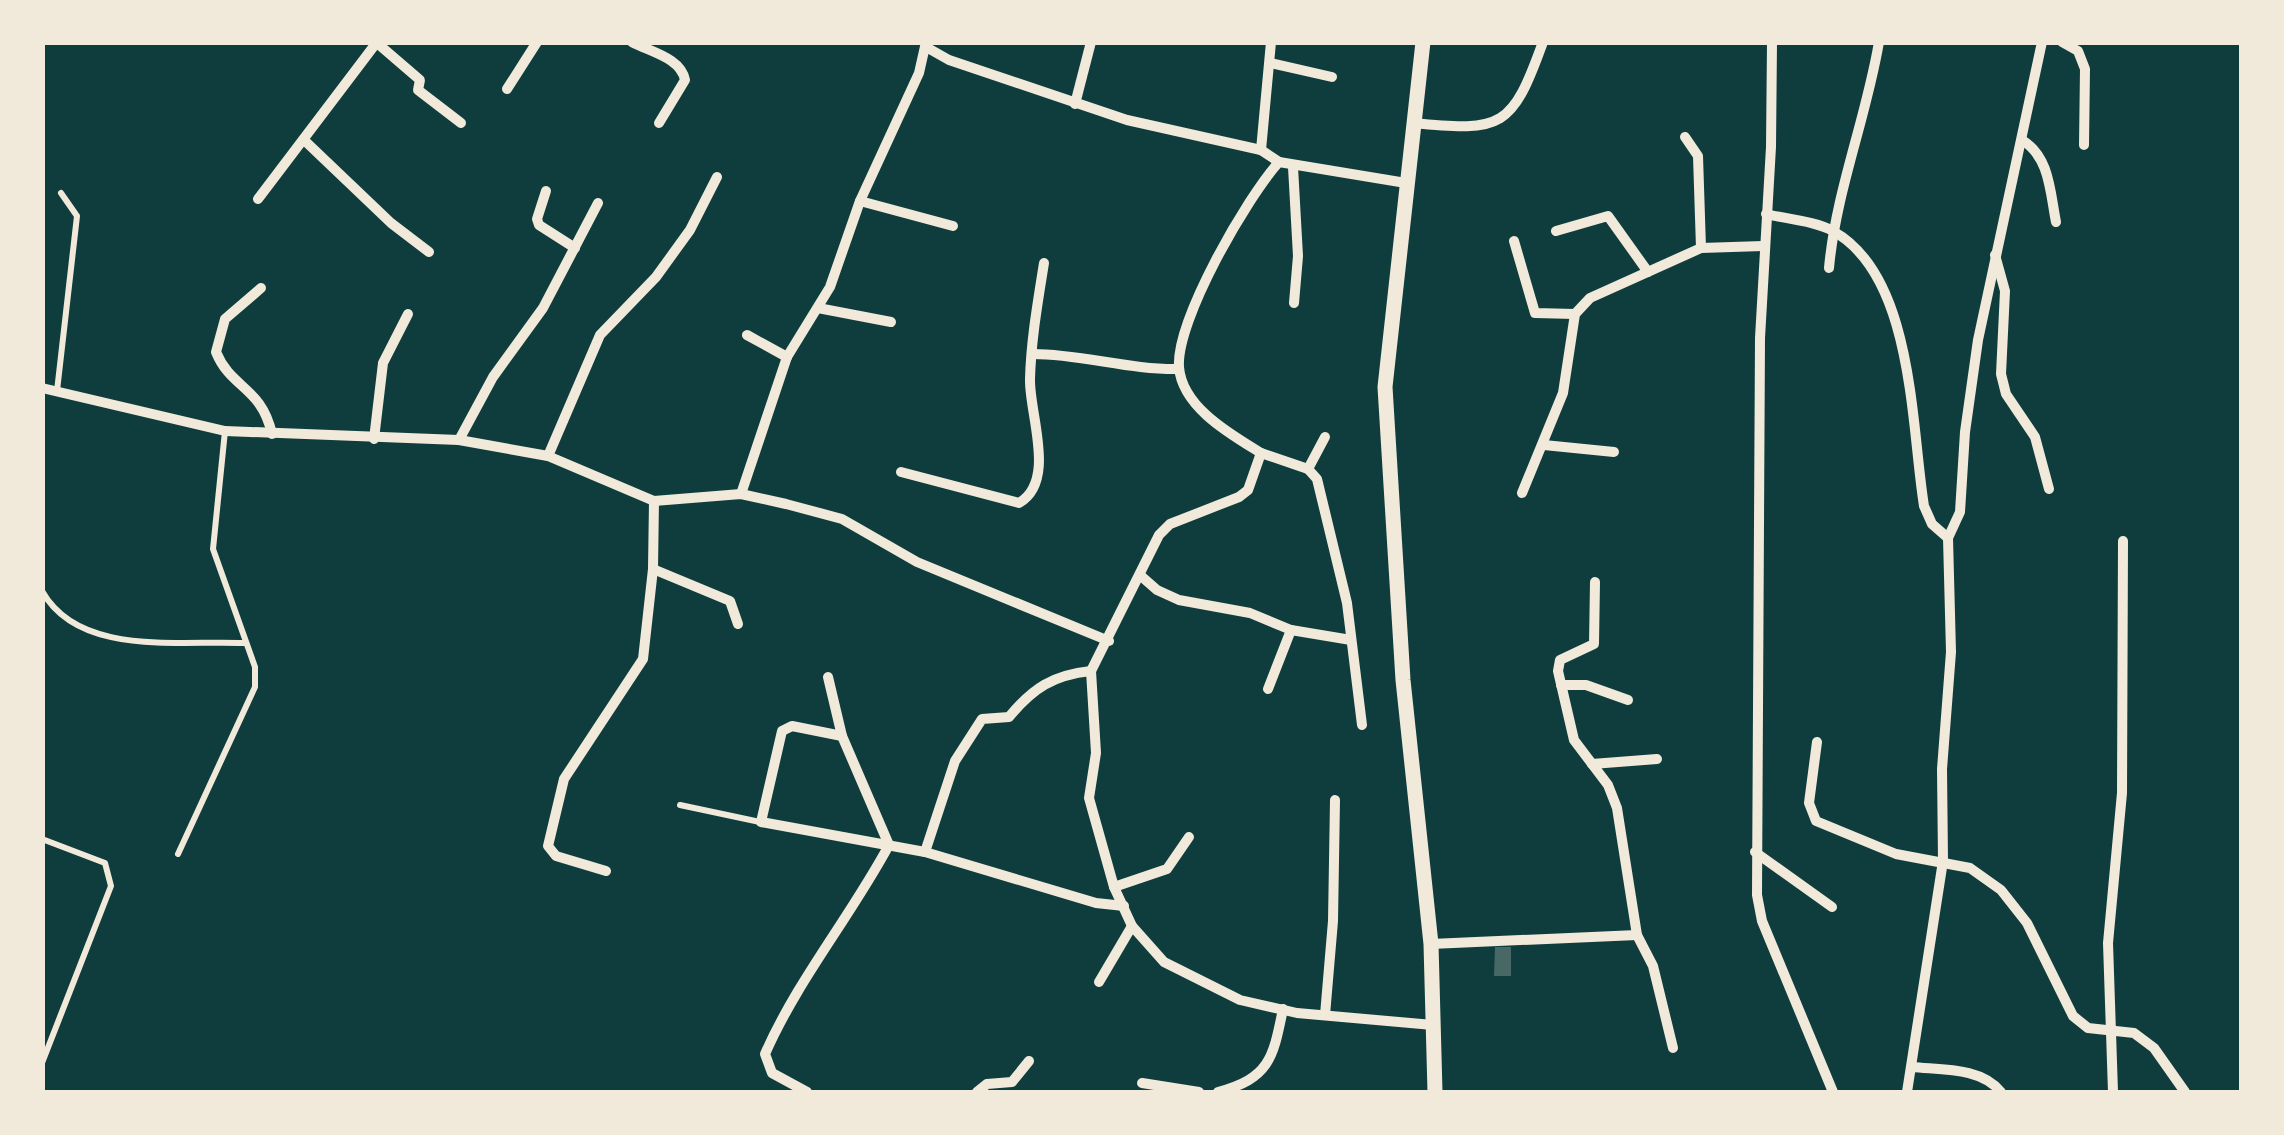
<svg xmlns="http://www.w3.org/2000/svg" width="2284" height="1135" viewBox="0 0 2284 1135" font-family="'Alegreya Sans',sans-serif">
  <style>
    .building { fill: #486865 }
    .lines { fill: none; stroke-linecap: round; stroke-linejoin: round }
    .service { stroke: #f1e9da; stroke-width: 6 }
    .minor { stroke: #f1e9da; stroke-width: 10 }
    .tertiary { stroke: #f1e9da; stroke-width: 15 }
  </style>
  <rect width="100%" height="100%" fill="#0f3d3e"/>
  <path class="building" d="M 1495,947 L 1511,947 L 1511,976 L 1494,976 Z"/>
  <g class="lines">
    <g class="service">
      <path d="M 57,391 L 77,216 L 61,193"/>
      <path d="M 42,591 C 79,657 179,640 244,643"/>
      <path d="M 680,805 L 760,822"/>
      <path d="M 42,839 L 105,863 L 111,886 L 42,1063"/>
      <path d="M 178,854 L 255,687 L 255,667 L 213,549 L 225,431"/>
    </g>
    <g class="minor">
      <path d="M 632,42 C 651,52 681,58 685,80 L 659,123"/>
      <path d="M 1271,42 L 1261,150 L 1279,162"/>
      <path d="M 1772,42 L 1771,147 L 1760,338 L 1757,895 L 1762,921 L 1833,1092"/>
      <path d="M 2062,42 L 2078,51 L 2085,69 L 2084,145"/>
      <path d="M 377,43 L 420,80 L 418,90 L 461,123"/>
      <path d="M 926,47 L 949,60 L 1127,120 L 1261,150"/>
      <path d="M 1271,63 L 1332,77"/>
      <path d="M 507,89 L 537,42"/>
      <path d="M 1075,104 L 1091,42"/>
      <path d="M 1413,123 C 1503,132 1512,128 1543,42"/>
      <path d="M 1685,137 L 1698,156 L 1701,248"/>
      <path d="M 304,140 L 391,223 L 429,252"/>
      <path d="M 2022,140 C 2050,157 2050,192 2056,222"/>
      <path d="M 1293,167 L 1298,256 L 1294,303"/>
      <path d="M 1406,183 L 1279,162 C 1247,197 1176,320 1179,367 C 1182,407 1230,434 1261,453 L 1248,490 L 1239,497 L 1170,524 L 1159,535 L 1091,671 L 1096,753 L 1089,798 L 1114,887 L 1132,926 L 1164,962 L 1240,1000 L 1297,1013 L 1433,1025"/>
      <path d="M 546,191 L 537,219 L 539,225 L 575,248"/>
      <path d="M 258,199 L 377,42"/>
      <path d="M 860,201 L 953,226"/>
      <path d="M 1766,214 C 1786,219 1815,221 1833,231 C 1914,276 1911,426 1924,506 L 1932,524 L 1948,538"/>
      <path d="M 1556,231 L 1608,216 L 1648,272"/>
      <path d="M 1514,241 L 1535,313 L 1575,314"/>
      <path d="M 1995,255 L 2005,291 L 2001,374 L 2006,394 L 2035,437 L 2049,489"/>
      <path d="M 1829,268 C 1836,191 1866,119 1879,42"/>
      <path d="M 261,288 L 225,319 L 216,352 C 231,389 261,386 272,434"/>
      <path d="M 818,308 L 891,322"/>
      <path d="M 747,335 L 787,357"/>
      <path d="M 1033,354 C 1082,354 1129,370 1179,369"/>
      <path d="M 42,388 L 225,431 L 459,440 L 548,456 L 654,501 L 741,494 L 786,504 L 842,519 L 917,562 L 1109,641"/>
      <path d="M 374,439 L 383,363 L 408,314"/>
      <path d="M 459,440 L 493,377 L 543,308 L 598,203"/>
      <path d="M 1544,445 L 1614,452"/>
      <path d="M 1261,453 L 1308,469 L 1317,479 L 1347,603 L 1362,725"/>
      <path d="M 548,456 L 600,335 L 656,277 L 690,230 L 717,177"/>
      <path d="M 1308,469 L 1325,437"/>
      <path d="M 901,472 L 1019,503 C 1057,481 1029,414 1030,379 C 1031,340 1038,301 1044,263"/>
      <path d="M 1522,493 L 1563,393 L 1575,314 L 1590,298 L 1701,248 L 1763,246"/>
      <path d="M 741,494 L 787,357 L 830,287 L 860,201 L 919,73 L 926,42"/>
      <path d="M 653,569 L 730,601 L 738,624"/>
      <path d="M 1141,576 L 1157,590 L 1179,600 L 1250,613 L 1291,630 L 1351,640"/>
      <path d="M 1595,582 L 1594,644 L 1560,660 L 1558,671 L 1574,740 L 1608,785 L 1617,808 L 1637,935 L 1653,966 L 1673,1048"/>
      <path d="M 1561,685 L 1586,685 L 1628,700"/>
      <path d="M 1268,689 L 1291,630"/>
      <path d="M 842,736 L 792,726 L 782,731 L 761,822 L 925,852 L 1096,903 L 1124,906"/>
      <path d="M 1817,742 L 1809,803 L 1816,821 L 1896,854 L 1970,868 L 2001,890 L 2027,923 L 2073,1016 L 2088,1028 L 2134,1033 L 2154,1048 L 2185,1092"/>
      <path d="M 1592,764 L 1657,759"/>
      <path d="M 925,852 L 955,761 L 982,719 L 1009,717 C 1033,688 1053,675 1091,671"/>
      <path d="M 1755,852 L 1832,907"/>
      <path d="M 606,871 L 556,856 L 548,846 L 564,779 L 643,659 L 653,569 L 654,501"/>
      <path d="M 1114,887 L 1167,869 L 1189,837"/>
      <path d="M 1431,944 L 1637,935"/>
      <path d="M 1099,982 L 1132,926"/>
      <path d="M 1325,1015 L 1333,921 L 1335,800"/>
      <path d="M 1912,1067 C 1942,1070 1981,1067 2001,1092"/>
      <path d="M 1142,1083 L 1199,1092"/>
      <path d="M 807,1092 L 772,1073 L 765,1054 C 798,979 851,916 889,845 L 842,736 L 828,677"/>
      <path d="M 977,1092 L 987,1084 L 1012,1082 L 1029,1061"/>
      <path d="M 1218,1092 C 1270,1078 1273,1058 1283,1009"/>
      <path d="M 1907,1092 L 1943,861 L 1942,769 L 1951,652 L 1948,538 L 1960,512 L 1965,432 L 1978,340 L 2042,42"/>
      <path d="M 2113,1092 L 2108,943 L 2122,793 L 2123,541"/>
    </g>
    <path class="tertiary" d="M 1423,42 L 1385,387 L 1403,680 L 1431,944 L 1435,1092"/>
  </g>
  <rect width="2284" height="1135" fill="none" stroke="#f1e9da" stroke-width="90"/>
</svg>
